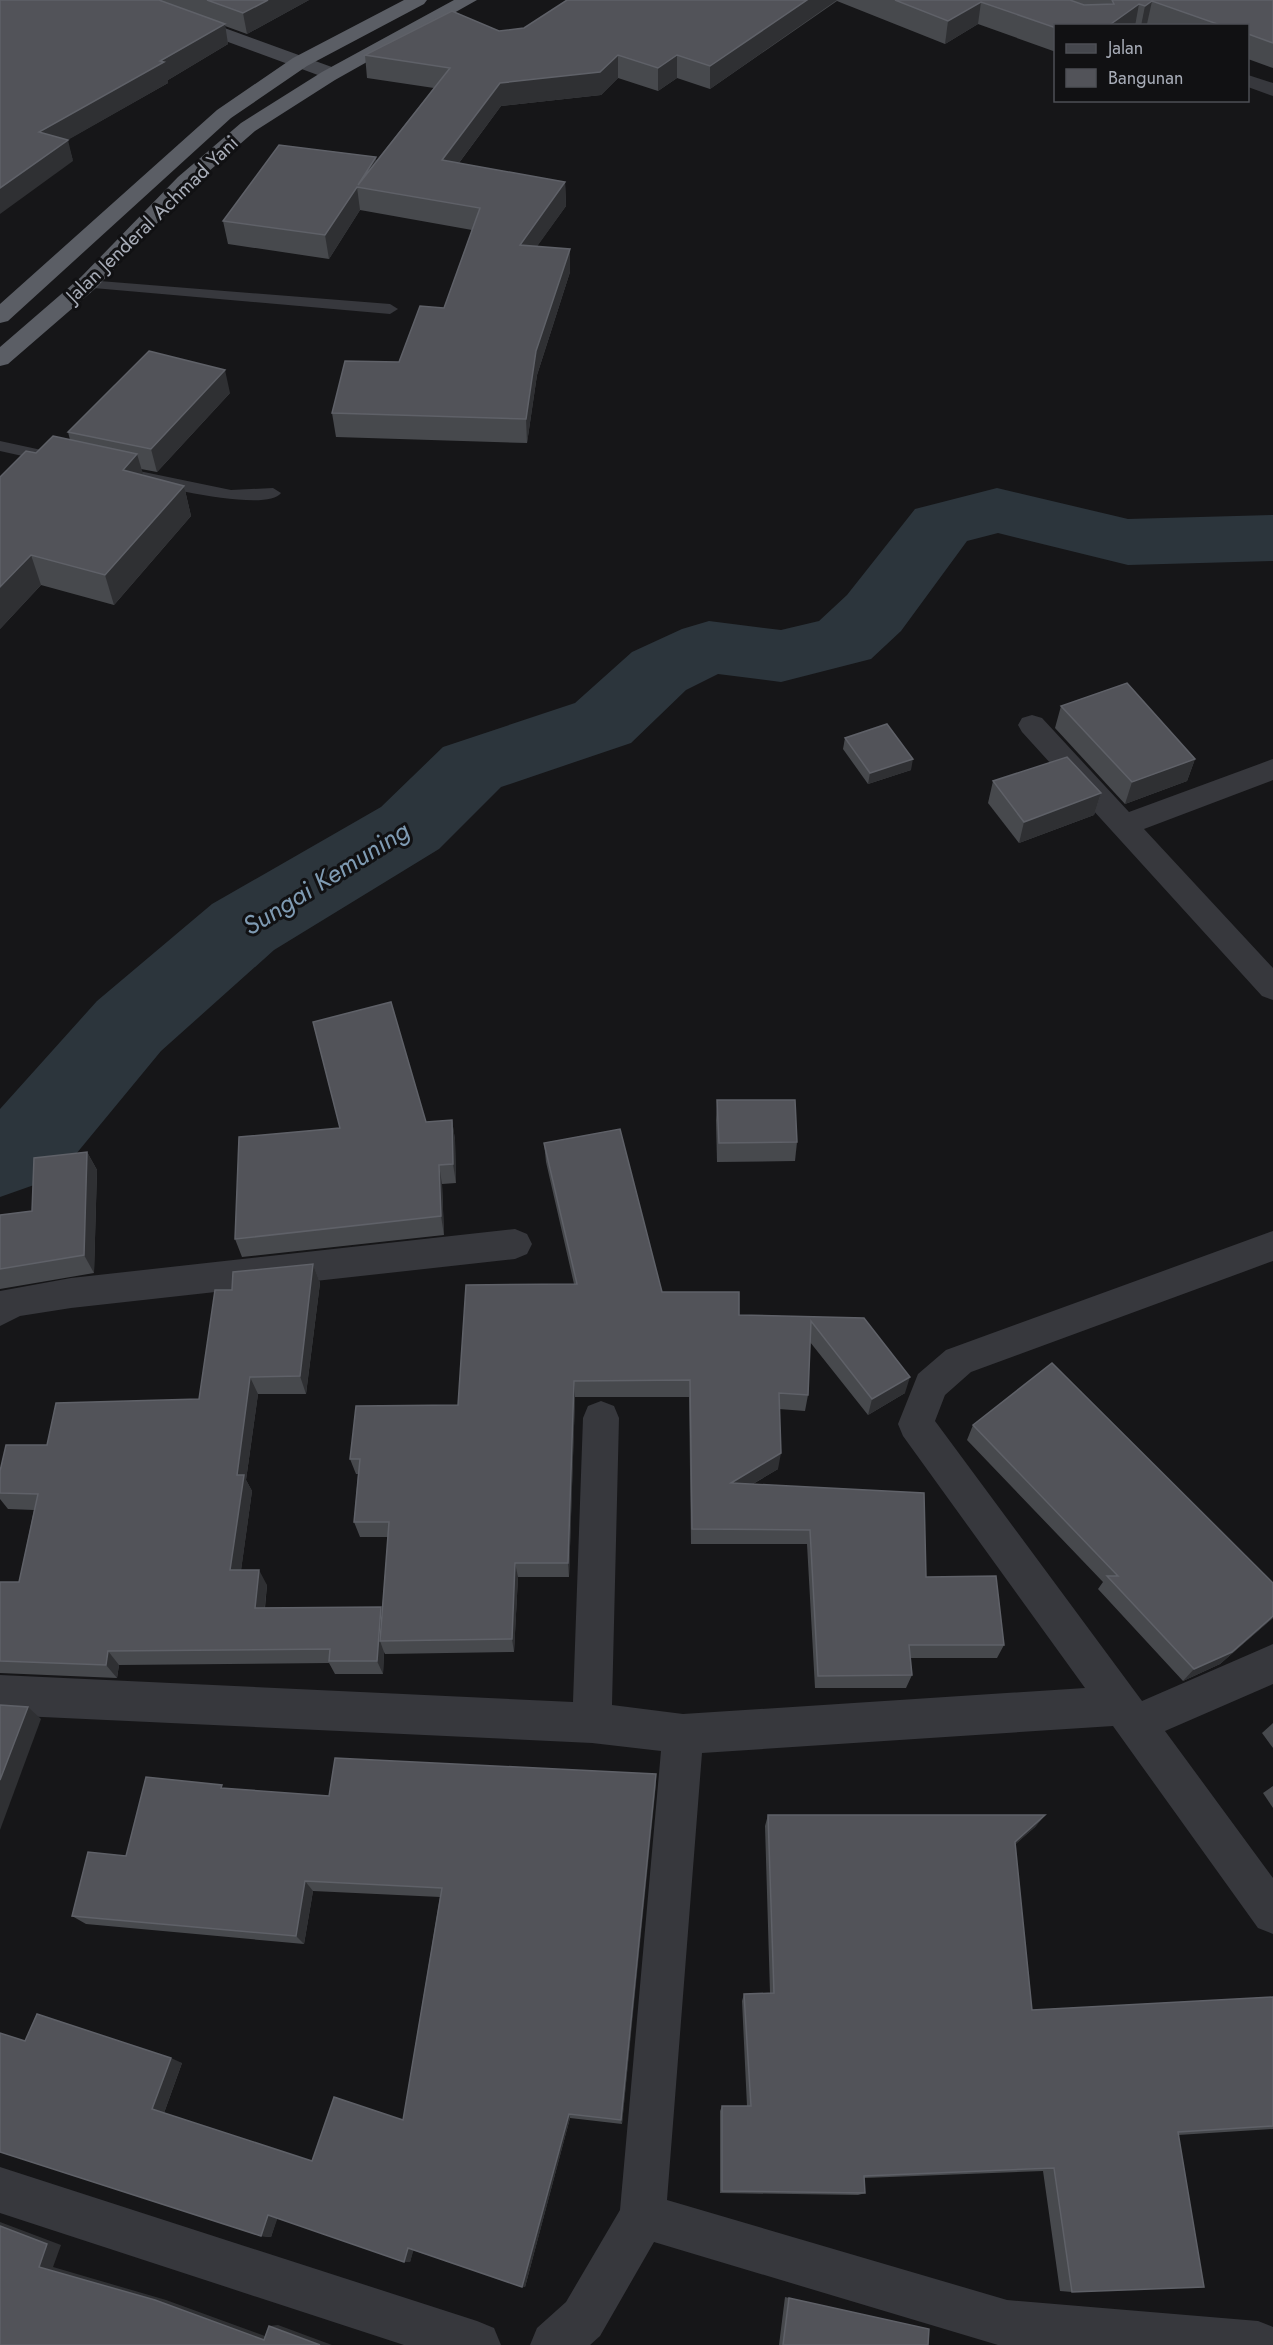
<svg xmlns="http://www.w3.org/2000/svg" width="1273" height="2345" viewBox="0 0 1273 2345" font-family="Jost,sans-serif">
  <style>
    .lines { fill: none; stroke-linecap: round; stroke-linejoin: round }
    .river { fill: #2c353c; fill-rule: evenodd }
    .service { fill: #37383d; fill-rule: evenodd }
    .minor { fill: #37383d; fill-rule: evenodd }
    .secondary { fill: #45474d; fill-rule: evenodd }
    .trunk { fill: #5b5e65; fill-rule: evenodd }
    .wall { fill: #47494d }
    .shaded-wall { fill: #2f3033 }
    .building { fill: #525359; stroke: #5f6168; stroke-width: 1.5 }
    .labels { text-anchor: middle; stroke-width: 6; stroke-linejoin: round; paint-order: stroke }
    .far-street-label { font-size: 20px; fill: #a8adb8; stroke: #111113 }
    .water-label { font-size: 26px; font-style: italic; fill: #7f9bb3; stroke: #111113 }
  </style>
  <rect width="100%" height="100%" fill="#161618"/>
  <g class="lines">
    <path class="river" d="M 997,488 L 1128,519 L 1273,515 L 1273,561 L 1128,565 L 998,533 L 967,541 L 901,631 L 871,659 L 781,682 L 718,674 L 686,690 L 631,743 L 501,787 L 439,849 L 274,950 L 161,1051 L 62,1171 L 34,1185 L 0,1197 L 0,1109 L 97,1001 L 212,904 L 381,807 L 443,747 L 575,703 L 632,652 L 682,629 L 709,621 L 781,630 L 819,621 L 847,595 L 915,509 Z"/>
    <g class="service">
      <path d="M 87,280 L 390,304 L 398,309 L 390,314 L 82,287 L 80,284 Z"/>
      <path d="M 0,441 L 60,454 L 62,458 L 54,463 L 0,451 Z"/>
      <path d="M 139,471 L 231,490 L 273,488 L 281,493 C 267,513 157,486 133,480 L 131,476 Z"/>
    </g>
    <g class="minor">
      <path d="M 1248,75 L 1273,83 L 1273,96 L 1248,87 Z"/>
      <path d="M 1032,715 L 1042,718 L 1129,812 L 1273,759 L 1273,780 L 1144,829 L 1273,968 L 1273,1000 L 1262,996 L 1022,732 L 1018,725 L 1022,718 Z"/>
      <path d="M 515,1229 L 527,1234 L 532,1244 L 527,1254 L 515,1259 L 71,1308 L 20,1316 L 0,1326 L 0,1291 L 71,1278 Z"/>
      <path d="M 1273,1231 L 1273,1261 L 971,1372 L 945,1395 L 935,1421 L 1142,1701 L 1273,1644 L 1273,1684 L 1165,1731 L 1273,1878 L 1273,1934 L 1258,1928 L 1113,1726 L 702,1753 L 667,2200 L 1007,2300 L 1258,2321 L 1273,2327 L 1273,2345 L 998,2345 L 654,2242 L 600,2336 L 590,2345 L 530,2345 L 537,2328 L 566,2302 L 620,2210 L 661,1751 L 592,1743 L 0,1715 L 0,1675 L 573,1702 L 583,1418 L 588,1406 L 601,1401 L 614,1406 L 619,1418 L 612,1705 L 683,1714 L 1085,1688 L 903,1436 L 898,1424 L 918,1374 L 946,1350 Z"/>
      <path d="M 0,2167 L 477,2321 L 494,2328 L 501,2345 L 404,2345 L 0,2213 Z"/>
    </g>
    <path class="secondary" d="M 122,0 L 148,0 L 340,70 L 343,74 L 333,80 L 326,78 L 125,4 Z"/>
    <g class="trunk">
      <path d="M 404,0 L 427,0 L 424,4 L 307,66 L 231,118 L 8,321 L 0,323 L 0,304 L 217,110 L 293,58 Z"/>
      <path d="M 454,0 L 477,0 L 335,80 L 255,131 L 192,186 L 97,287 L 8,364 L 0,366 L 0,347 L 81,277 L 178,177 L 241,123 L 322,72 Z"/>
    </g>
  </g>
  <g class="wall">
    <path d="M 0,0 L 309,0 L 247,34 L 225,26 L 228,44 L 168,80 L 168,83 L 67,140 L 73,161 Z"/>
    <path d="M 567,0 L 1273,0 L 1273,68 L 1248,59 L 1248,26 L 1151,26 L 1147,24 L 1145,26 L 1056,26 L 1056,52 L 978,24 L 945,44 L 837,1 L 710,89 L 677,78 L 658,91 L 618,78 L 601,95 L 501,106 L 459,163 L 565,182 L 566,206 L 537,246 L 570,272 L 537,375 L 527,443 L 336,437 L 332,413 L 399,362 L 444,308 L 472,230 L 360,210 L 329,259 L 228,244 L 223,221 L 376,157 L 376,161 L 434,88 L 367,78 L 365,55 L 499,31 L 524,28 Z"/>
    <path d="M 230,393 L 157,472 L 141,469 L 143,475 L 184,486 L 191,516 L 114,605 L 41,585 L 0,629 L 36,453 L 70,440 L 68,432 Z"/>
    <path d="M 1061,706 L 1195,759 L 1187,781 L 1125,804 L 1055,728 Z"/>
    <path d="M 845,738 L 911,770 L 868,784 L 843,749 Z"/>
    <path d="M 993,781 L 1101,793 L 1094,815 L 1019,843 L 988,803 Z"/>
    <path d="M 717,1100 L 797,1142 L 795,1161 L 717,1162 L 716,1120 Z"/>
    <path d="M 452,1120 L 455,1140 L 456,1183 L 442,1184 L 444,1235 L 242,1257 L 235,1239 L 426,1122 Z"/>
    <path d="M 544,1143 L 662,1292 L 739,1315 L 864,1318 L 905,1393 L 868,1415 L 810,1342 L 808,1395 L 805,1411 L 779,1409 L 778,1469 L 753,1484 L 926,1577 L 1004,1645 L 997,1658 L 910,1658 L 912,1675 L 906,1688 L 815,1688 L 807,1544 L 691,1544 L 689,1397 L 575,1397 L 569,1577 L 518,1577 L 514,1652 L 385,1654 L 384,1652 L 383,1674 L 335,1674 L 329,1663 L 119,1665 L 117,1678 L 0,1673 L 0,1582 L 19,1582 L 34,1510 L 8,1509 L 0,1499 L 0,1471 L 47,1445 L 199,1399 L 232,1290 L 313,1264 L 320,1283 L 306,1394 L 258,1394 L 246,1480 L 252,1491 L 241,1570 L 267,1585 L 265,1608 L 382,1610 L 388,1537 L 360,1537 L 354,1522 L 358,1474 L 356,1474 L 350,1459 L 458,1405 L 574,1284 L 546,1162 Z"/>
    <path d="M 87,1152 L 97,1170 L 94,1273 L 0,1289 L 0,1215 L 32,1211 Z"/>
    <path d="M 973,1425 L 1273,1583 L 1273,1618 L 1220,1664 L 1183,1681 L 1098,1589 L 1103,1582 L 967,1440 Z"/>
    <path d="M 1273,1723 L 1273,1748 L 1262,1733 Z"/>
    <path d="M 656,1774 L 622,2124 L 570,2118 L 525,2287 L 413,2250 L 410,2262 L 277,2218 L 271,2237 L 261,2236 L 25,2041 L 182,2063 L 164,2113 L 312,2161 L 403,2120 L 440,1897 L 313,1891 L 304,1944 L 86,1924 L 72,1916 L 126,1856 L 225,1789 L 329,1796 Z"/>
    <path d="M 1273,1786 L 1273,1808 L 1263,1793 Z"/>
    <path d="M 768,1815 L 1045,1815 L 1035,1827 L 1015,1844 L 1032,2010 L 1273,1997 L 1273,2129 L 1178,2135 L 1072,2292 L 1060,2291 L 1043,2171 L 864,2178 L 865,2193 L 858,2195 L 720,2193 L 720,2111 L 722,2106 L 747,2106 L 742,2001 L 744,1994 L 770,1993 L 765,1826 Z"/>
    <path d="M 785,2297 L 789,2298 L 928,2345 L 779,2345 Z"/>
  </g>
  <g class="shaded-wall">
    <path d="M 268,0 L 309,0 L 247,34 L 243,13 Z"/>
    <path d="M 807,0 L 837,0 L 710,89 L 710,66 Z"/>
    <path d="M 1152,1 L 1147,24 L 1145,26 L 1141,26 L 1145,6 Z"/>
    <path d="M 981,2 L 978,24 L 945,44 L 948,21 Z"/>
    <path d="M 1139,4 L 1135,26 L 1108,26 Z"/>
    <path d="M 225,24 L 228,44 L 168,80 L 168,83 L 45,153 L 39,132 Z"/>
    <path d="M 618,55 L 618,78 L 601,95 L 501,106 L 444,183 L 442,160 L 500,83 Z"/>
    <path d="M 677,55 L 677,78 L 658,91 L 658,68 Z"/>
    <path d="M 68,140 L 73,161 L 0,214 L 0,188 Z"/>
    <path d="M 376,157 L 378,181 L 358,185 Z"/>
    <path d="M 565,182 L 566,206 L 521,269 L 520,245 Z"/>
    <path d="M 357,187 L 360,210 L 329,259 L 325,235 Z"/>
    <path d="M 570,249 L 570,272 L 537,375 L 527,443 L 526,419 L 536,351 Z"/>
    <path d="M 225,370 L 230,393 L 157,472 L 151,449 Z"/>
    <path d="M 137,454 L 146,484 L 123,470 Z"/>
    <path d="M 184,486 L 191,516 L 114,605 L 105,575 Z"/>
    <path d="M 31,555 L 41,585 L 0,629 L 0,587 Z"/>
    <path d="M 913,759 L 911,770 L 868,784 L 870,773 Z"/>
    <path d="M 1195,759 L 1187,781 L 1125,804 L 1132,782 Z"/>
    <path d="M 1101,793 L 1094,815 L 1019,843 L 1024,822 Z"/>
    <path d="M 452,1120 L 455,1140 L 456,1183 L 453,1164 Z"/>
    <path d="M 87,1152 L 97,1170 L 94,1273 L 84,1255 Z"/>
    <path d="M 439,1165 L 442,1184 L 444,1235 L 441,1216 Z"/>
    <path d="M 313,1264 L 320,1283 L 306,1394 L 300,1376 Z"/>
    <path d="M 250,1377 L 258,1394 L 246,1480 L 252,1491 L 239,1585 L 230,1570 L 237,1475 Z"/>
    <path d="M 910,1377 L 905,1393 L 868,1415 L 872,1399 Z"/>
    <path d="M 574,1381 L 575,1397 L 569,1577 L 568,1563 Z"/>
    <path d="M 781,1453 L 778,1469 L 729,1498 L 731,1483 Z"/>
    <path d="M 515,1563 L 518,1577 L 514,1652 L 512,1639 Z"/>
    <path d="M 259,1570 L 267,1585 L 263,1623 L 255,1608 Z"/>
    <path d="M 381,1607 L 387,1622 L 380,1641 L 384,1652 L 383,1674 L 377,1661 Z"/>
    <path d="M 1273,1616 L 1273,1618 L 1220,1664 L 1183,1681 L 1194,1669 Z"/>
    <path d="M 108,1651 L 119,1665 L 117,1678 L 106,1665 Z"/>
    <path d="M 28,1707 L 41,1719 L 0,1830 L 0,1780 Z"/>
    <path d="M 656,1774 L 656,1785 L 622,2124 L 621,2120 Z"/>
    <path d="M 1045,1815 L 1035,1827 L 1006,1853 L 1015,1842 Z"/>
    <path d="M 305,1881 L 313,1891 L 304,1944 L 296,1936 Z"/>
    <path d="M 171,2058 L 182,2063 L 164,2113 L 152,2109 Z"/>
    <path d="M 569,2114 L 570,2118 L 525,2287 L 522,2287 Z"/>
    <path d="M 268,2215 L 278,2217 L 271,2237 L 261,2236 Z"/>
    <path d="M 0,2222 L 61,2245 L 53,2267 L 166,2300 L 273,2339 L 264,2340 L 39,2267 L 0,2226 Z"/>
    <path d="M 408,2248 L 414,2249 L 410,2262 L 404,2262 Z"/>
    <path d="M 278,2325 L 332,2345 L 320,2345 L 269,2326 Z"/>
  </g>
  <g class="building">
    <path d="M 0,0 L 159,0 L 225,24 L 160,61 L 164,62 L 39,132 L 68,140 L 0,188 Z"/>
    <path d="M 207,0 L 268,0 L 243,13 Z"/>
    <path d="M 567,0 L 807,0 L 710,66 L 677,55 L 658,68 L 618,55 L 600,72 L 500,83 L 442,160 L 565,182 L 520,245 L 570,249 L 536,351 L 526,419 L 332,413 L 345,361 L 399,362 L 420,306 L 444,308 L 480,208 L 357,187 L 325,235 L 223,221 L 279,145 L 376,157 L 358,185 L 450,68 L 365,55 L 452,11 L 499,31 L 524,28 Z"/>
    <path d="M 895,0 L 1070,0 L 1084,5 L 1114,4 L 1112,0 L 1273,0 L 1273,43 L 1248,34 L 1248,26 L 1223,26 L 1152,1 L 1145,6 L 1139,4 L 1108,26 L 1056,26 L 1056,28 L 981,2 L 948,21 Z"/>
    <path d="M 149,351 L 225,370 L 151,449 L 68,432 Z"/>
    <path d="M 53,436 L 137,454 L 123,470 L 184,486 L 105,575 L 31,555 L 0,587 L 0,477 L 26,451 L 36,453 Z"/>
    <path d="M 1127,683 L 1195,759 L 1132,782 L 1061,706 Z"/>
    <path d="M 887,724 L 913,759 L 870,773 L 845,738 Z"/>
    <path d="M 1067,757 L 1101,793 L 1024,822 L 993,781 Z"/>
    <path d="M 391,1002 L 426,1122 L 452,1120 L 453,1164 L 439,1165 L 441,1216 L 235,1239 L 239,1137 L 340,1128 L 313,1022 Z"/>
    <path d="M 717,1100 L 795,1100 L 797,1142 L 719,1143 Z"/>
    <path d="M 620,1129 L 662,1292 L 739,1292 L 739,1315 L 864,1318 L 910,1377 L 872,1399 L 811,1321 L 808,1395 L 779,1393 L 781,1453 L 731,1483 L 924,1493 L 926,1577 L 996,1576 L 1004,1645 L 909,1645 L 912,1675 L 818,1676 L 810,1530 L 692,1529 L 690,1380 L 574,1381 L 568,1563 L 515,1563 L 512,1639 L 380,1641 L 389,1522 L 354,1522 L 360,1459 L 350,1459 L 356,1406 L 458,1405 L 466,1285 L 577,1284 L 544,1143 Z"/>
    <path d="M 87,1152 L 84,1255 L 0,1269 L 0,1215 L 32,1211 L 34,1158 Z"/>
    <path d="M 313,1264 L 300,1376 L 250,1377 L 237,1475 L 244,1475 L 230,1570 L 259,1570 L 255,1608 L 381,1607 L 377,1661 L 329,1661 L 330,1649 L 108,1651 L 106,1665 L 0,1661 L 0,1582 L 19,1582 L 38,1494 L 0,1493 L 0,1471 L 6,1445 L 47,1445 L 56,1403 L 199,1399 L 215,1290 L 232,1290 L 233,1272 Z"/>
    <path d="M 1052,1363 L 1273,1583 L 1273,1616 L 1232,1652 L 1194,1669 L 1107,1576 L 1118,1576 L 973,1425 Z"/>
    <path d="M 0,1705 L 28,1707 L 0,1780 Z"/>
    <path d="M 335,1758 L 656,1774 L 621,2120 L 569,2114 L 522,2287 L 408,2248 L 404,2262 L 268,2215 L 261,2236 L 0,2152 L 0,2033 L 25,2041 L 37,2014 L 171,2058 L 152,2109 L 312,2161 L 334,2097 L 403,2120 L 442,1888 L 305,1881 L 296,1936 L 72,1916 L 88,1852 L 126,1856 L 146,1777 L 222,1785 L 221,1788 L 329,1796 Z"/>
    <path d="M 768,1815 L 1045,1815 L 1015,1842 L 1032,2010 L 1273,1997 L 1273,2126 L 1178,2132 L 1204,2287 L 1072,2292 L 1054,2168 L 864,2176 L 865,2193 L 722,2191 L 722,2106 L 751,2106 L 744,1994 L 774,1993 Z"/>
    <path d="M 0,2226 L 47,2244 L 39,2267 L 155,2300 L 264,2340 L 269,2326 L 320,2345 L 0,2345 Z"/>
    <path d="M 789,2298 L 929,2329 L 928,2345 L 783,2345 Z"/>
  </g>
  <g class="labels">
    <g class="far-street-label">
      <text transform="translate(152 219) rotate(-44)" y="7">Jalan Jenderal Achmad Yani</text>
    </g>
    <g class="water-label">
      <text transform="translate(326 878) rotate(-32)" y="9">Sungai Kemuning</text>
    </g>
  </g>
  <rect x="1054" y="24" width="195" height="78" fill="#111113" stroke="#4d4f55" stroke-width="1.5"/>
  <rect x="1066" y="44" width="30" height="9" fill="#45474d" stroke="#4d4f55" stroke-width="1.5"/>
  <text x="1108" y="54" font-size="18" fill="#a8adb8">Jalan</text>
  <rect x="1066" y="69" width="30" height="18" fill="#525359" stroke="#4d4f55" stroke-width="1.5"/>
  <text x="1108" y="84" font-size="18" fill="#a8adb8">Bangunan</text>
</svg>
